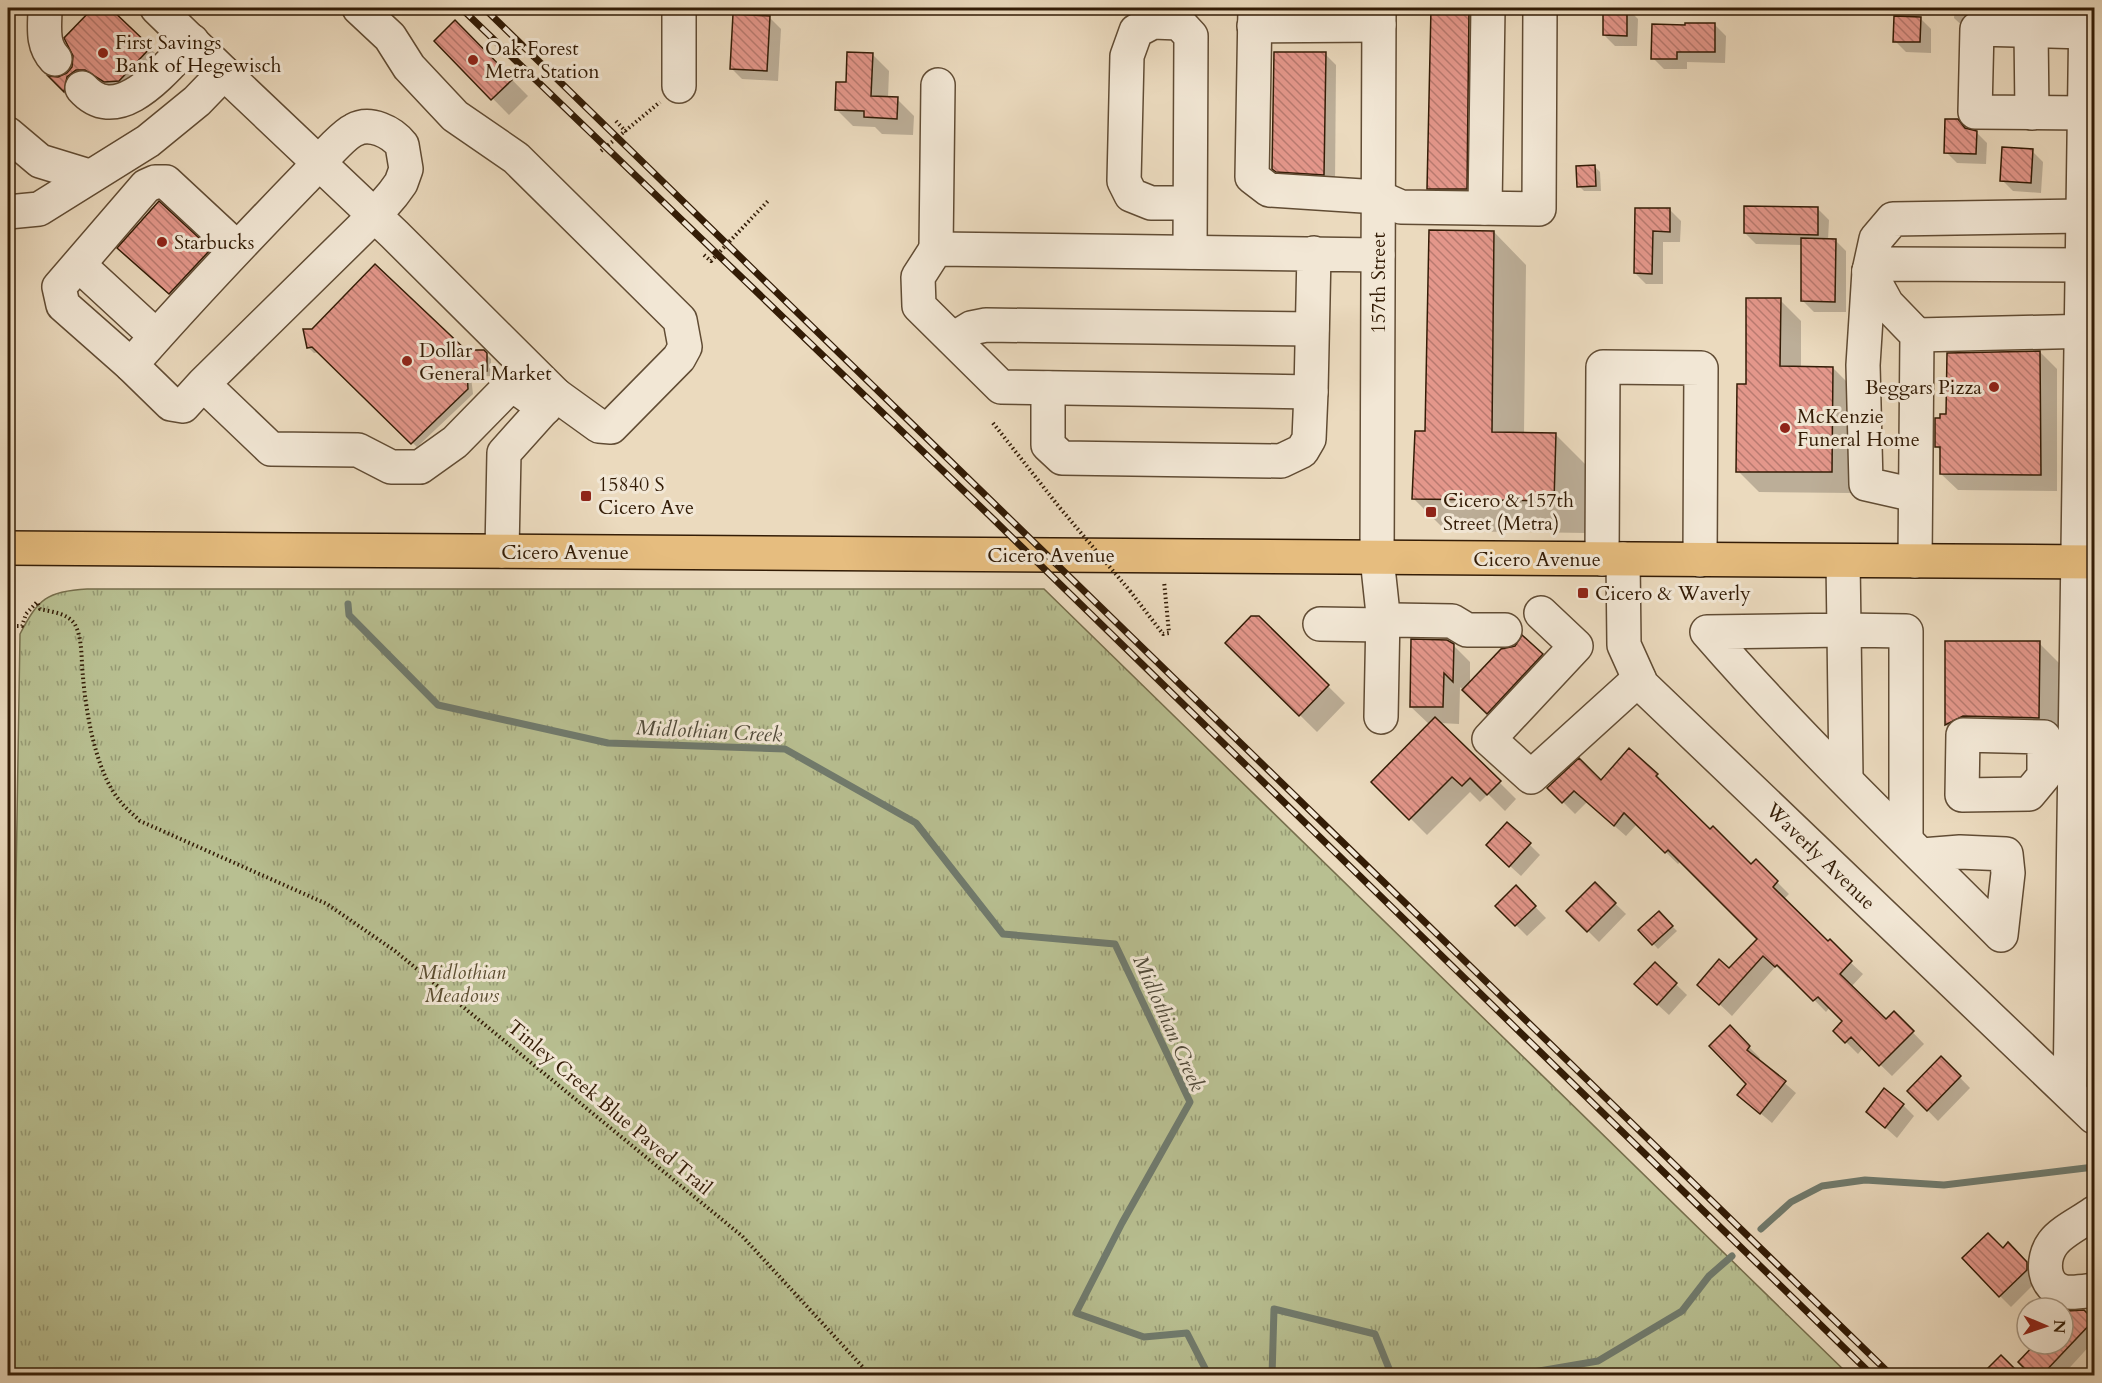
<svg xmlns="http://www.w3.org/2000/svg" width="2102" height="1383" viewBox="0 0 2102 1383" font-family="Cardo,serif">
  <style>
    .park { fill: url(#park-tufts); stroke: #766e4c; stroke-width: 1.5 }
    .shadow { fill: #0003; fill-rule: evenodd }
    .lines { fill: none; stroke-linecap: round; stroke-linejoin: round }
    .stream { stroke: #707b6e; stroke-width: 7 }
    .building { fill: url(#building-back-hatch); stroke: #331c06; stroke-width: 1.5 }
    .minor-casing { stroke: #614c34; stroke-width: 36 }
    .major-casing { stroke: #331c06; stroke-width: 36 }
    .path { stroke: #331c06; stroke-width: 4; stroke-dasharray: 1.5 3; stroke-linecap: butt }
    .minor { stroke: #f2e7d5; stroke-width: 33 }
    .major { stroke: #e6bd7f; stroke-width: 33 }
    .rail-casing { stroke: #331c06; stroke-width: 7 }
    .rail { stroke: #f2e7d5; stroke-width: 4.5; stroke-dasharray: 14; stroke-linecap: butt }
    .path-bridge { stroke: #331c06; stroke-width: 4; stroke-dasharray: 1.5 3; stroke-linecap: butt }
    .poi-dot { fill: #8f2418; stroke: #f2e7d5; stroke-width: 2 }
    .labels { text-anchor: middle; stroke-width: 6; stroke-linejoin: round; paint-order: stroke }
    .poi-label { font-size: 20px; fill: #331c06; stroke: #f2e7d5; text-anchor: start }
    .street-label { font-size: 20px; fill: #331c06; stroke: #f2e7d5 }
    .park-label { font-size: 20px; font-style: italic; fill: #5b4d30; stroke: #f2e7d5 }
    .water-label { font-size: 21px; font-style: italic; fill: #514b3a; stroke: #f2e7d5 }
  </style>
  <defs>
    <pattern id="park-tufts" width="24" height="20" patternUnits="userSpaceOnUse" patternTransform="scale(1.5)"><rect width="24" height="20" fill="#b8bf91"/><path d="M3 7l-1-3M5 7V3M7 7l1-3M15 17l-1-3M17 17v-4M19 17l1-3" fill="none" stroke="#969a74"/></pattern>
    <pattern id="building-back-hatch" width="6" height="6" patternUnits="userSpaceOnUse" patternTransform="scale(1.5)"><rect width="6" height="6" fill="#e4978b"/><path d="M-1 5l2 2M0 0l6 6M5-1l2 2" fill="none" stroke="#b97a70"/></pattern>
  </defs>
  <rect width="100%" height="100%" fill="#ebdabe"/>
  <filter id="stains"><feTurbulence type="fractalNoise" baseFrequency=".00333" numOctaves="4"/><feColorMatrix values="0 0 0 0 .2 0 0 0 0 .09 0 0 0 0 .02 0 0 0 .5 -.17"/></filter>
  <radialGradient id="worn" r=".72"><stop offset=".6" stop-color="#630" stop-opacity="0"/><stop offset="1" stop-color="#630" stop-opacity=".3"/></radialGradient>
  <path class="park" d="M 87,589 L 1044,589 L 1849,1375 L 8,1375 L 20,634 C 38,599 47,591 87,589 Z"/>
  <g class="shadow">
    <path d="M 95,8 L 107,8 L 155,53 L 124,85 L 111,86 L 91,74 L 81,75 L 69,95 L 52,78 L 68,75 L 74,67 L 75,56 L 66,38 ZM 77,69 L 93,70 L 77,72 Z"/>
    <path d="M 1432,8 L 1504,8 L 1498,221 L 1461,221 L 1428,188 Z"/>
    <path d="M 1604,8 L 1627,8 L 1638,19 L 1637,46 L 1615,46 L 1604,35 Z"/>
    <path d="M 1955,8 L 2063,8 L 2063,30 L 1973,36 L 1954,18 Z"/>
    <path d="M 770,18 L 781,29 L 778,81 L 742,79 L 731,68 Z"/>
    <path d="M 1920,18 L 1931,29 L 1931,53 L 1906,52 L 1895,41 Z"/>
    <path d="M 455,22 L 528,96 L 509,115 L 436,41 Z"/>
    <path d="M 1715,25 L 1726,36 L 1725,63 L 1687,62 L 1687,69 L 1664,69 L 1653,58 Z"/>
    <path d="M 872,54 L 889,71 L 888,98 L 897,99 L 914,116 L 913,135 L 882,134 L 875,127 L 853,126 L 836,109 L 847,84 Z"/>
    <path d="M 1325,54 L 1336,65 L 1335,185 L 1285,179 L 1273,168 Z"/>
    <path d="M 1966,130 L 1976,132 L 1987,143 L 1986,164 L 1957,163 L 1946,152 Z"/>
    <path d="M 2032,151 L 2043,162 L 2041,193 L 2013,191 L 2002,180 Z"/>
    <path d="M 1595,167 L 1600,172 L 1601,191 L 1584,191 L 1579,186 Z"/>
    <path d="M 159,203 L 226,267 L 187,310 L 136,265 Z"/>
    <path d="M 1636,209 L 1670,210 L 1681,221 L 1680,242 L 1663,242 L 1663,284 L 1646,284 L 1635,273 Z"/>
    <path d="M 1818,209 L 1829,220 L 1828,240 L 1835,240 L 1846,251 L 1846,312 L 1814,312 L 1803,301 L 1803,245 L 1756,244 L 1745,233 Z"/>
    <path d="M 1494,232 L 1526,265 L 1524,434 L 1555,434 L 1588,467 L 1586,533 L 1446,531 L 1414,499 L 1426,433 Z"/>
    <path d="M 1780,300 L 1801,321 L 1801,368 L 1833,368 L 1854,389 L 1853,493 L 1759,492 L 1738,471 L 1747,385 Z"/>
    <path d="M 305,330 L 466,352 L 484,352 L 491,359 L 491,376 L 471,377 L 473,394 L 417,447 L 319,352 L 314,353 L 309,348 Z"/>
    <path d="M 2040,352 L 2057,369 L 2057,491 L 1958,490 L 1941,474 L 1942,452 L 1936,446 L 1947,415 Z"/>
    <path d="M 1259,618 L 1345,703 L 1317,732 L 1227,643 Z"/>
    <path d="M 1946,642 L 2039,643 L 2061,665 L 2061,740 L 1968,747 L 1946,725 Z"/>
    <path d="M 1453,645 L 1470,662 L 1470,684 L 1541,655 L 1558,672 L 1504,730 L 1460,687 L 1459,724 L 1440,723 L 1516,799 L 1505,811 L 1488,794 L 1480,802 L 1470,792 L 1427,835 L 1373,781 L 1430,725 L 1411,707 Z"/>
    <path d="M 1629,751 L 1657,775 L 1710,831 L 1751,866 L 1756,861 L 1789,894 L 1783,900 L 1863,974 L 1851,987 L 1886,1021 L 1894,1013 L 1924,1044 L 1892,1076 L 1863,1048 L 1858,1054 L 1835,1031 L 1844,1021 L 1830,1007 L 1826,1012 L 1790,975 L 1788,978 L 1776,966 L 1732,1016 L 1711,996 L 1729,970 L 1760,939 L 1681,861 L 1678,864 L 1637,824 L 1626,836 L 1587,802 L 1575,814 L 1549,788 L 1601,782 Z"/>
    <path d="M 1530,845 L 1540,855 L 1521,876 L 1499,856 Z"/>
    <path d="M 1595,884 L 1626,914 L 1599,942 L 1568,911 Z"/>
    <path d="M 1516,887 L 1546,918 L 1527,936 L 1497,906 Z"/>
    <path d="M 1659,913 L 1677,931 L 1658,949 L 1641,930 Z"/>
    <path d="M 1655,964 L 1687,995 L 1669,1015 L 1647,995 Z"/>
    <path d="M 1730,1028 L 1760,1058 L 1758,1060 L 1796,1093 L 1772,1123 L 1739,1095 L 1748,1084 Z"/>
    <path d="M 1941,1058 L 1970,1088 L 1938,1121 L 1909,1091 Z"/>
    <path d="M 1903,1105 L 1914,1116 L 1897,1138 L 1868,1112 Z"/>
    <path d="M 2008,1244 L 2037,1274 L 2037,1281 L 2011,1307 L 2000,1296 L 2003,1250 Z"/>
    <path d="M 2084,1312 L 2094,1322 L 2094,1341 L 2062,1376 L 2033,1376 L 2037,1344 L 2063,1344 L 2063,1317 Z"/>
  </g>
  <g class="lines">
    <g class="stream">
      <path d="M 348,604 L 349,615 L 438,705 L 608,743 L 785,749 L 916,823 L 1003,934 L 1115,944 L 1190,1102 L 1122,1223 L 1076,1313 L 1144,1337 L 1187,1333 L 1209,1376"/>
      <path d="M 1761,1229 L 1791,1202 L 1822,1186 L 1865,1180 L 1944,1185 L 2094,1167"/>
      <path d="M 1272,1376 L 1274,1309 L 1375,1334 L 1392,1376"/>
      <path d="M 1510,1376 L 1598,1361 L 1682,1311 L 1709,1276 L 1732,1256"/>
    </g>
  </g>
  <g class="building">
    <path d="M 93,8 L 110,8 L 151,47 L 119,81 L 104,82 L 85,70 L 76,70 L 67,77 L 64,92 L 48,76 L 58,77 L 67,73 L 72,67 L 73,56 L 64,38 Z"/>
    <path d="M 1431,8 L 1469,8 L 1467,189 L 1427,189 Z"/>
    <path d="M 1603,8 L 1627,8 L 1627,36 L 1603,35 Z"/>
    <path d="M 733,14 L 770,16 L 767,71 L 730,69 Z"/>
    <path d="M 1894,16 L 1921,17 L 1920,42 L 1893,42 Z"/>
    <path d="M 455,20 L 513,79 L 491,100 L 434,41 Z"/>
    <path d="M 1685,23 L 1715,23 L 1715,52 L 1677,52 L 1677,59 L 1651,59 L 1652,24 L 1685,25 Z"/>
    <path d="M 847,52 L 873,53 L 871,96 L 898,97 L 897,119 L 864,117 L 864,111 L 835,110 L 836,82 L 846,82 Z"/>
    <path d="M 1274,52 L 1326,52 L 1324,175 L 1276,172 L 1272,169 Z"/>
    <path d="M 1945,119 L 1958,119 L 1965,128 L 1977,131 L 1976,154 L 1944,153 Z"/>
    <path d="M 2002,147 L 2033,149 L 2031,183 L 2000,181 Z"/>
    <path d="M 1595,165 L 1596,186 L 1577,187 L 1576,166 Z"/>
    <path d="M 159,201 L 211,249 L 169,294 L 117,248 Z"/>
    <path d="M 1744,206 L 1818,207 L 1818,235 L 1744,233 Z"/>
    <path d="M 1635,208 L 1670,208 L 1670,232 L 1653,231 L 1652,274 L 1634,273 Z"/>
    <path d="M 1429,230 L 1494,231 L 1492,432 L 1556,433 L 1554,501 L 1412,499 L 1415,431 L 1425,431 Z"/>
    <path d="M 1801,238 L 1836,239 L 1835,302 L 1801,301 Z"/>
    <path d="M 375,264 L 466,350 L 484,350 L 487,353 L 487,371 L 467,372 L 468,389 L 411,444 L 312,347 L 307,348 L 303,329 L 312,329 Z"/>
    <path d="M 1746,298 L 1781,298 L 1780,366 L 1833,367 L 1832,472 L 1736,472 L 1737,384 L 1746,384 Z"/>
    <path d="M 2040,351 L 2041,475 L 1940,474 L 1940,447 L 1935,447 L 1935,418 L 1940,418 L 1940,414 L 1946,414 L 1947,353 Z"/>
    <path d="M 1251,616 L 1259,616 L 1329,685 L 1299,716 L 1225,643 Z"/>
    <path d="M 1522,635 L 1543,654 L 1487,714 L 1462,690 L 1501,649 L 1515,646 Z"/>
    <path d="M 1411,639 L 1447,640 L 1454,644 L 1453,682 L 1444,673 L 1443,707 L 1410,707 Z"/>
    <path d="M 1945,641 L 2040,641 L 2039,718 L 1963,716 L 1945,725 Z"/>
    <path d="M 1435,717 L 1501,781 L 1487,795 L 1470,778 L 1462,786 L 1452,777 L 1409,820 L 1371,782 Z"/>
    <path d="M 1629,748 L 1658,774 L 1656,776 L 1710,829 L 1713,826 L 1751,864 L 1756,859 L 1778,881 L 1773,887 L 1828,941 L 1830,939 L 1852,961 L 1840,974 L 1886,1019 L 1894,1011 L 1914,1031 L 1879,1066 L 1851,1037 L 1845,1043 L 1833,1031 L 1842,1021 L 1818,997 L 1813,1001 L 1777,965 L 1775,967 L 1763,956 L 1719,1005 L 1697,985 L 1719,959 L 1729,968 L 1757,939 L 1668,850 L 1665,853 L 1624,813 L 1614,826 L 1574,791 L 1562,803 L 1547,788 L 1579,758 L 1601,780 Z"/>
    <path d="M 1507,822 L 1531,843 L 1509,867 L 1486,845 Z"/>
    <path d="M 1595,882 L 1616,903 L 1587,932 L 1566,911 Z"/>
    <path d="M 1516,885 L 1536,906 L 1515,926 L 1495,906 Z"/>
    <path d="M 1659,911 L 1673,926 L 1652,945 L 1638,930 Z"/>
    <path d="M 1655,962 L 1677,983 L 1657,1005 L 1634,984 Z"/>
    <path d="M 1730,1025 L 1750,1046 L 1747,1050 L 1786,1081 L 1760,1114 L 1737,1095 L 1746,1084 L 1709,1046 Z"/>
    <path d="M 1941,1056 L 1961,1076 L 1927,1111 L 1907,1091 Z"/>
    <path d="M 1884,1088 L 1904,1104 L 1885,1128 L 1866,1112 Z"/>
    <path d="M 1988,1233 L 2003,1248 L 2008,1242 L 2027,1262 L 2027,1270 L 1999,1297 L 1962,1258 Z"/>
    <path d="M 2084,1310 L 2094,1320 L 2041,1376 L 2032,1376 L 2018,1362 L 2035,1344 L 2063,1344 L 2063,1315 L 2067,1311 Z"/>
    <path d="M 2001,1355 L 2022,1376 L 1980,1376 Z"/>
  </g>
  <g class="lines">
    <defs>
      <g id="minor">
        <path d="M 45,8 C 45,26 41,44 55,59"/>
        <path d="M 359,8 L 390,37 L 409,67 L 455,116 L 516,158 L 680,320 L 685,347 L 679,358 L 611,427 L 599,426 L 556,395"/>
        <path d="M 1255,8 L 1252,177 L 1269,190 L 1378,197 L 1401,207 L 1539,209 L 1540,8"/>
        <path d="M 1379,8 L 1377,558 L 1383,614 L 1381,717"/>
        <path d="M 1254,26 L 1379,25"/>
        <path d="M 2031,30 L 2032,113"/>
        <path d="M 224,73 L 394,234 L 556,395 L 504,453 L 502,551"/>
        <path d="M 679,86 L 679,8"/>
        <path d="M 82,88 C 119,130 166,67 192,41"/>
        <path d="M 2084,113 L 1975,112 L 1977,29 L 2085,32"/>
        <path d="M 8,134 L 40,161 L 89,176"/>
        <path d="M 1189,203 L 1151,203 L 1131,195 L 1124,181 L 1127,56 L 1136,31 L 1153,22 L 1179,23 L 1191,36 L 1190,252"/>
        <path d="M 1485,208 L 1488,8"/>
        <path d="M 8,212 L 39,209 L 148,141 L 197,101 L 224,73 L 157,8"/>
        <path d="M 936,249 L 938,85"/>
        <path d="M 1314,253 L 1311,392 L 1001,387 L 919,306 L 918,277 L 936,249 L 1378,255"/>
        <path d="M 79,265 L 156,336"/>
        <path d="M 1869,271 L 1887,304 L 1917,335 L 1915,561"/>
        <path d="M 1869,271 L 1888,264 L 2083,265"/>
        <path d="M 1917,335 L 2094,331"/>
        <path d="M 953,339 L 971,328 L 986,325 L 1312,329"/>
        <path d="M 131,365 L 63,305 L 59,287 L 146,186 L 155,182 L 166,182 L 237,248"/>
        <path d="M 203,384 L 183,406 L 171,404 L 131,365 C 186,302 244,241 302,181 C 313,170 341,136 354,130 C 370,121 392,132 402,145 L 406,169 L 401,183 L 393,194 L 375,215 L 203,384 L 271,449 L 358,450 L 391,467 L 420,467 L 455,442 L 503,393 L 514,386 L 545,408"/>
        <path d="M 1048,388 L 1048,445 L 1062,458 L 1281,461 L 1302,451 L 1309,439 L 1311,392"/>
        <path d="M 1915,495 L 1866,484 L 1863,365 L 1869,271 L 1876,239 L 1893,219 L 2083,216"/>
        <path d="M 1602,559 L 1603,367 L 1701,368 L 1700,560"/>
        <path d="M 1623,559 L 1624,645 L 1642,685 L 2094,1117"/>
        <path d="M 1843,561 L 1844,630 L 1707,632 C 1799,738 1902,836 2001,935 L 2008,873 L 2006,854 L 1960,852 L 1922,855"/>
        <path d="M 1541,613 L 1576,646 L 1489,739 L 1531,777 L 1639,679"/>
        <path d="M 1320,624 L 1383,625 L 1393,620 L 1452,621 L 1467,630 L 1505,630"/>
        <path d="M 1963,735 L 2044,737 L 2044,776 L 2029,794 L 1962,795 Z"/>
        <path d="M 1846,778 L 1844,630 L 1906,631 L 1906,840"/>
        <path d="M 2070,1093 L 2086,8"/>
        <path d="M 2094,1213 C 2082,1222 2062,1231 2053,1243 C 2041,1259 2042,1289 2066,1292 C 2075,1293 2086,1291 2094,1290"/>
      </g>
      <path id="major" d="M 8,548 L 2094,562"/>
    </defs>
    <use href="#minor" class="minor-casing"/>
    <use href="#major" class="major-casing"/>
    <g class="path">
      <path d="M 616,121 L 626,132"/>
      <path d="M 601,151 L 660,102"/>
      <path d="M 704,255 L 711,261 L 768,201"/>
      <path d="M 993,423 L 1060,508"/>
      <path d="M 1130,591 L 1163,634 L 1169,633 L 1164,581"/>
      <path d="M 8,626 L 22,626 L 26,614 L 37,602 L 40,609 C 52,612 66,613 74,623 C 83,637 81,661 83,677 C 86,713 96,773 120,801 C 125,808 133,814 140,821 L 327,904 L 395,951 L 742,1236 L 871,1376"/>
    </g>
    <use href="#minor" class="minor"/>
    <use href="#major" class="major"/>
    <defs>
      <g id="rail">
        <path d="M 461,8 L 990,516 L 1873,1376"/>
        <path d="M 484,8 L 1892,1376"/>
      </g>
    </defs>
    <use href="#rail" class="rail-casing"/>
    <use href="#rail" class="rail"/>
    <path class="path-bridge" d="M 1060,508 L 1130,591"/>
  </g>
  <g class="poi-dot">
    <circle cx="103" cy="53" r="6"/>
    <circle cx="473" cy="60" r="6"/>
    <circle cx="162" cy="242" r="6"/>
    <circle cx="407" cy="361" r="6"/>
    <circle cx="1994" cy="387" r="6"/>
    <circle cx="1785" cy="428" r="6"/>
    <rect x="580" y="490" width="12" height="12" rx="3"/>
    <rect x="1425" y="506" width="12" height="12" rx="3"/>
    <rect x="1577" y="587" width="12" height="12" rx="3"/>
  </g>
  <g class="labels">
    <g class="poi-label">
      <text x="115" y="49">First Savings<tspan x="115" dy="23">Bank of Hegewisch</tspan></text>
      <text x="485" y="55">Oak Forest<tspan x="485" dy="23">Metra Station</tspan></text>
      <text x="174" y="249">Starbucks</text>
      <text x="419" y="357">Dollar<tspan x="419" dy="23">General Market</tspan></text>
      <text x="1982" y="394" text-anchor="end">Beggars Pizza</text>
      <text x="1797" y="423">McKenzie<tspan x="1797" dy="23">Funeral Home</tspan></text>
      <text x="598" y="491">15840 S<tspan x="598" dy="23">Cicero Ave</tspan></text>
      <text x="1443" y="507">Cicero &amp; 157th<tspan x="1443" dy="23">Street (Metra)</tspan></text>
      <text x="1595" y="600">Cicero &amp; Waverly</text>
    </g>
    <g class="street-label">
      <text transform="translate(1378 283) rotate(-90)" y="7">157th Street</text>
      <text x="565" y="559">Cicero Avenue</text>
      <text x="1051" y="562">Cicero Avenue</text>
      <text x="1537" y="566">Cicero Avenue</text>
      <text transform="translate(1821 856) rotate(44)" y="7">Waverly Avenue</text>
      <text transform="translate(610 1107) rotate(40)" y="7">Tinley Creek Blue Paved Trail</text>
    </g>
    <g class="park-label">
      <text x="462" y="979">Midlothian<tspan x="462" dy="23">Meadows</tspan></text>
    </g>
    <g class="water-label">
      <text transform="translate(709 731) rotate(3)" y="7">Midlothian Creek</text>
      <text transform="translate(1169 1023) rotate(66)" y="7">Midlothian Creek</text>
    </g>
  </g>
  <rect width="2102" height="1383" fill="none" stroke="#ebdabe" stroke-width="30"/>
  <rect x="9" y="9" width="2084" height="1365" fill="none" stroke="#331c06" stroke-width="3"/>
  <rect x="15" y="15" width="2072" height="1353" fill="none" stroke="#331c06" stroke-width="1.5"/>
  <g transform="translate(2045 1326) rotate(92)"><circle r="28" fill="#f2e7d5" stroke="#a69682" stroke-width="1.5"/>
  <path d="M0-4.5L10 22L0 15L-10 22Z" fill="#8f2418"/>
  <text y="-9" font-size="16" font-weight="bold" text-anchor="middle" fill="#331c06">N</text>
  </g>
  <rect width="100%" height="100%" filter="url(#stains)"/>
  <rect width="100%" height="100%" fill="url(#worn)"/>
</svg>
